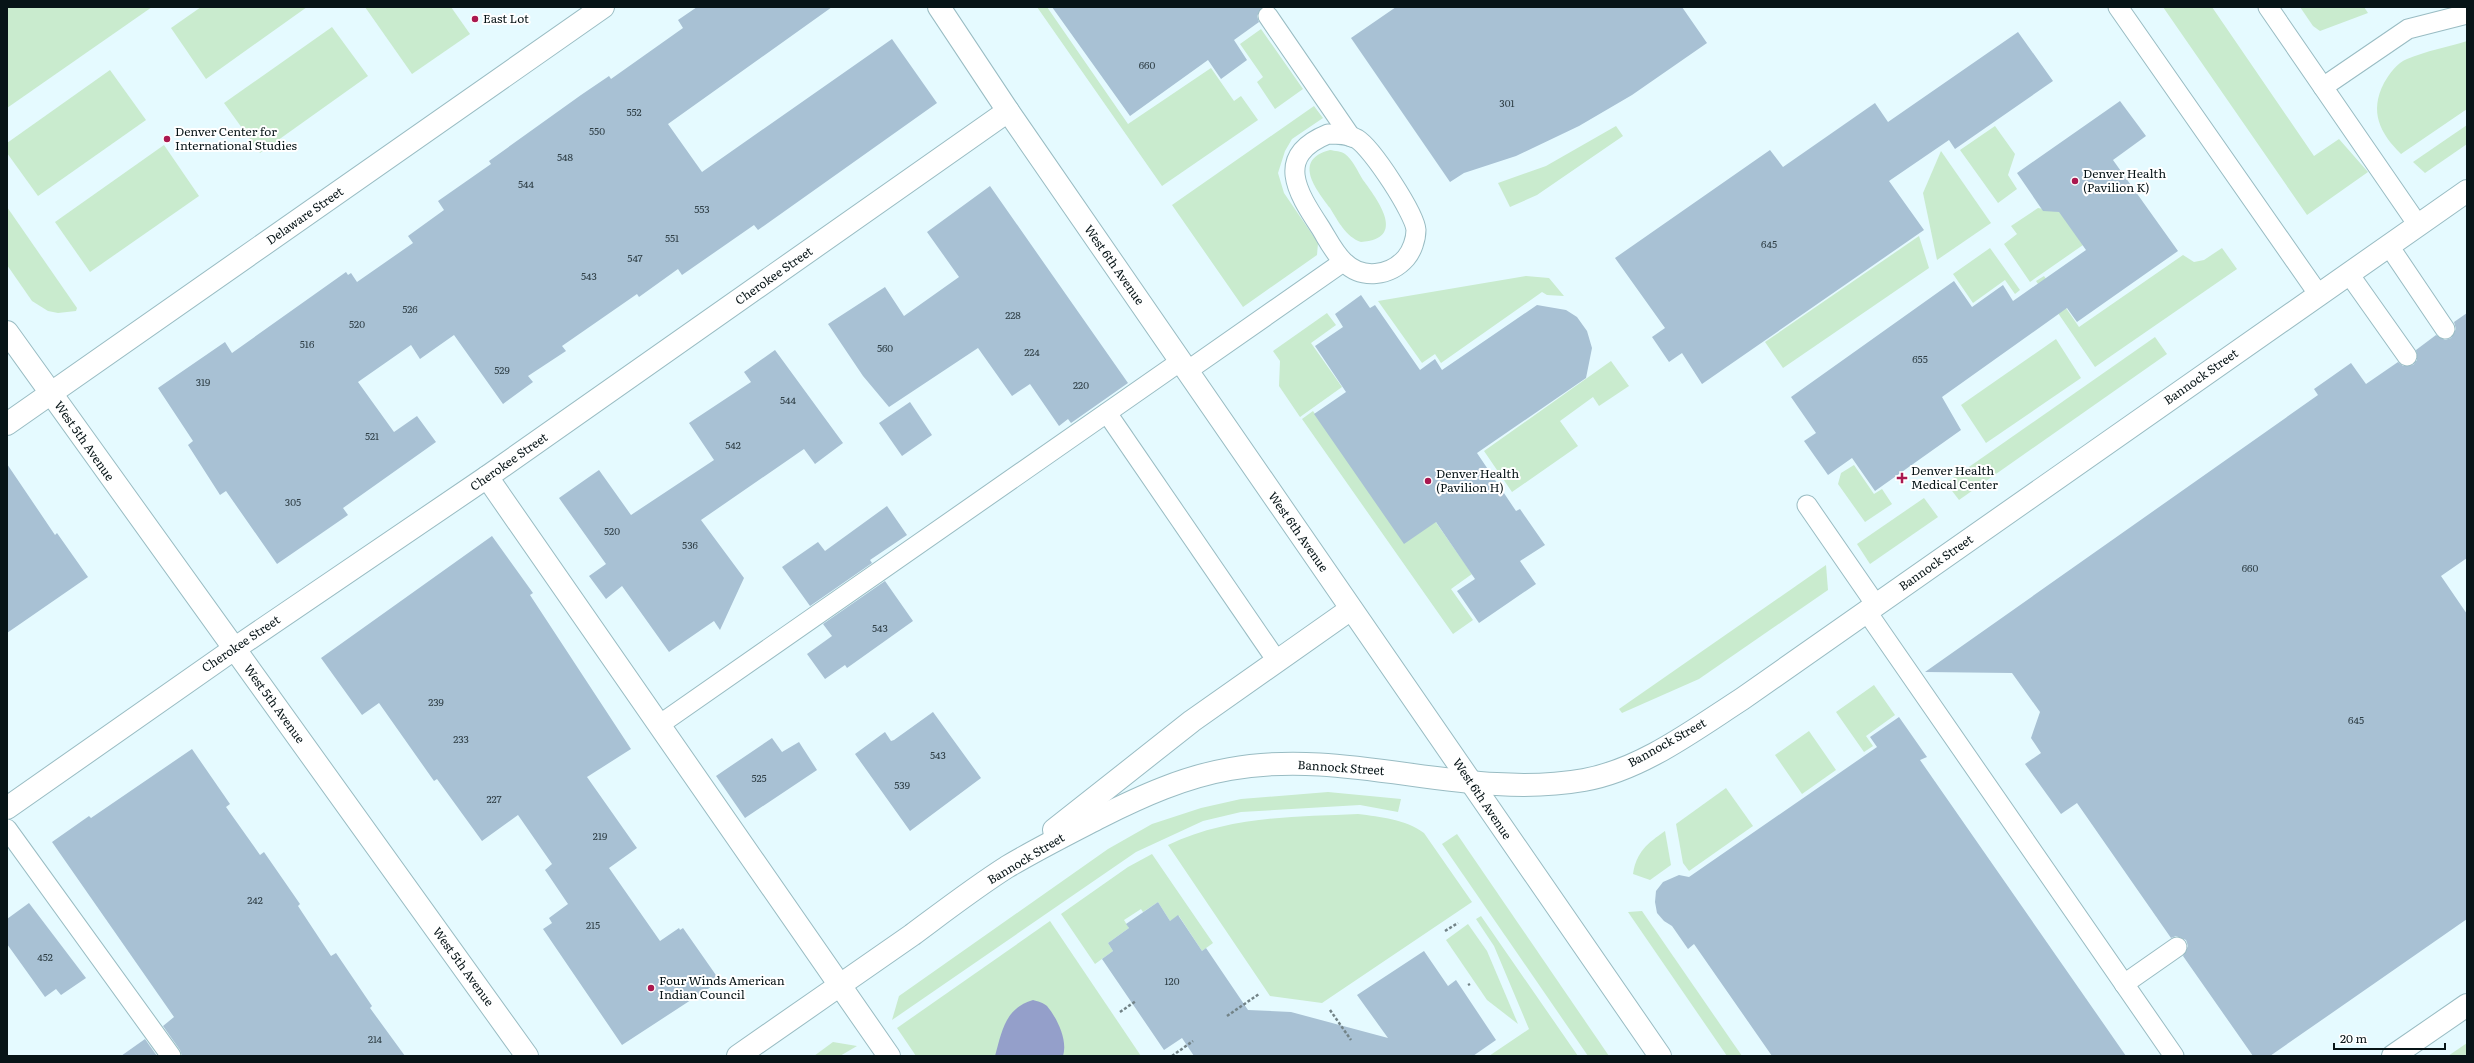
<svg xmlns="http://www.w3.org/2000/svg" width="2474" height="1063" viewBox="0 0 2474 1063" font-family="Literata,serif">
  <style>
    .green { fill: #c9ebce }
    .water { fill: #949fca }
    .building { fill: #a8c1d4 }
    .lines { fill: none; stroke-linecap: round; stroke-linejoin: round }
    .service-casing { stroke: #99bcc3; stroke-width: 21 }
    .minor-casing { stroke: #99bcc3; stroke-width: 24 }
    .tertiary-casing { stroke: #99bcc3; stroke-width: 24 }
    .primary-casing { stroke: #99bcc3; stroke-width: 24 }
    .path { stroke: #728387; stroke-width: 2.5; stroke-dasharray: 3 2; stroke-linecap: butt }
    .service { stroke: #fff; stroke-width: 19 }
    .minor { stroke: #fff; stroke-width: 22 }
    .tertiary { stroke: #fff; stroke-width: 22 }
    .primary { stroke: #fff; stroke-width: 22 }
    .poi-dot { fill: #aa184f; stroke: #fff; stroke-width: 1.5 }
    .labels { text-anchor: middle; stroke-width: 4; stroke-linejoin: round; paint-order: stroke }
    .number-label { font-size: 10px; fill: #2f3f46 }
    .poi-label { font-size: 12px; fill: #071417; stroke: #fff; text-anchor: start }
    .street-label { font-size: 12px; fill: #071417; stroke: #fff }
  </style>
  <rect width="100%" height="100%" fill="#e5faff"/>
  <g class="green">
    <path d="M 7,7 L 152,7 L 7,108 Z"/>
    <path d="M 201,7 L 307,7 L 206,79 L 171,28 Z"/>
    <path d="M 365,7 L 451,7 L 470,34 L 412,74 Z"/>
    <path d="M 1037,7 L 1047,7 L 1128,124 L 1211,68 L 1234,101 L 1241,96 L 1258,120 L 1162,186 Z"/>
    <path d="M 2163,7 L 2212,7 L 2314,156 L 2339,139 L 2368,172 L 2307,215 Z"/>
    <path d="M 2300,7 L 2364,7 L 2368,13 L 2320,31 L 2313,26 Z"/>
    <path d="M 332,27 L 368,76 L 260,153 L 224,103 Z"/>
    <path d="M 1261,29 L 1303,89 L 1275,109 L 1257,82 L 1263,77 L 1240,44 Z"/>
    <path d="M 2467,41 L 2467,109 L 2401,154 C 2380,133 2369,112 2384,83 C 2390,73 2397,63 2407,59 C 2426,51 2448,47 2467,41 Z"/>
    <path d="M 110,70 L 146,120 L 38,196 L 7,153 L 7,143 Z"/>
    <path d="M 1314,106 L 1323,118 L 1292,139 L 1285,151 L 1278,173 L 1284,193 L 1318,243 L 1317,255 L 1243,307 L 1172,205 Z"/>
    <path d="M 2467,125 L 2467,144 L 2425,173 L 2413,162 Z"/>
    <path d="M 1616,126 L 1623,136 L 1537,195 L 1510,207 L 1498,183 L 1546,166 Z"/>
    <path d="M 1995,126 L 2015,154 L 2008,175 L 2017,189 L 1998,203 L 1960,150 Z"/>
    <path d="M 164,145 L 199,196 L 90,272 L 55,222 Z"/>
    <path d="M 1330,150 C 1335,151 1341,151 1345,154 C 1353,160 1358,172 1363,180 C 1377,199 1408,239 1361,242 C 1346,237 1338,221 1330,208 C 1316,189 1292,160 1330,150 Z"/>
    <path d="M 1941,151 L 1991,223 L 1937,260 L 1923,193 Z"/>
    <path d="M 7,207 L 77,308 L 76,311 L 58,313 L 48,311 L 32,301 L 7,265 Z"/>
    <path d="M 2038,208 L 2060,212 L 2083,245 L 2030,282 L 2004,244 L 2017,234 L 2011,226 Z"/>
    <path d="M 1919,236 L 1929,268 L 1783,368 L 1765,342 Z"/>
    <path d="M 1990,248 L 2020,290 L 2015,294 L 2005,280 L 1973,303 L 1953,274 Z"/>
    <path d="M 2222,248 L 2237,269 L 2095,367 L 2036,281 L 2044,276 L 2079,327 L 2183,255 L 2194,262 L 2204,260 Z"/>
    <path d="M 1526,276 L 1549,278 L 1564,296 L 1547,295 L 1542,292 L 1441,363 L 1435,354 L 1422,363 L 1378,301 Z"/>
    <path d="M 1327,313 L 1336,325 L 1311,343 L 1342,387 L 1300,417 L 1279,386 L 1280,361 L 1273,351 Z"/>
    <path d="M 2155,337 L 2167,354 L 1959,500 L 1946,483 Z"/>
    <path d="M 2056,339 L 2081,378 L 1986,443 L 1961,405 Z"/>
    <path d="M 1611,361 L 1629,386 L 1599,406 L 1593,397 L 1560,421 L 1578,446 L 1512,492 L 1484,451 Z"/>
    <path d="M 1313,411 L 1405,542 L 1435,521 L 1472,574 L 1451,589 L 1473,620 L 1453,634 L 1302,419 Z"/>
    <path d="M 1854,465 L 1874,494 L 1882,489 L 1892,504 L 1865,522 L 1838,484 L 1841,473 Z"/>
    <path d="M 1924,498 L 1938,517 L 1870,564 L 1857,544 Z"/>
    <path d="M 1826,565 L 1828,590 L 1699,679 L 1622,713 L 1619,709 Z"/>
    <path d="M 1874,685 L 1895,715 L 1866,736 L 1873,746 L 1864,752 L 1836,712 Z"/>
    <path d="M 1809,731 L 1836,770 L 1802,794 L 1775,755 Z"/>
    <path d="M 1726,788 L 1753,826 L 1689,871 L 1683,863 L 1676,824 Z"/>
    <path d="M 1328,792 L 1401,799 L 1398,812 L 1360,805 L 1241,812 L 1203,821 L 1136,852 L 892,1020 L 899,996 L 1108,849 L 1152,824 L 1201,808 L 1241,799 Z"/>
    <path d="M 1358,814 C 1381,817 1405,819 1424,833 L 1472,902 L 1322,1003 L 1270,996 L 1168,845 C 1230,816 1292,817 1358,814 Z"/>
    <path d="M 1665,831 L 1671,865 L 1650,880 L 1633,874 C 1636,852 1648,843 1665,831 Z"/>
    <path d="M 1457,834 L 1609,1056 L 1588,1056 L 1442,844 Z"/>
    <path d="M 1152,854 L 1213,943 L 1202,951 L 1179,916 L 1170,921 L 1158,902 L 1143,912 L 1141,909 L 1124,920 L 1129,928 L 1108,943 L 1113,951 L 1095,964 L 1061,914 L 1128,867 Z"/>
    <path d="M 1642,911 L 1742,1056 L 1727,1056 L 1628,912 Z"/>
    <path d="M 1481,916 L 1578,1056 L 1489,1056 L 1529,1029 L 1494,946 L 1476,919 Z"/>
    <path d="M 1050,921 L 1141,1056 L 916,1056 L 897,1028 Z"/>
    <path d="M 1468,924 L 1487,951 L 1518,1024 L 1487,1000 L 1446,940 Z"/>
    <path d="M 833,1042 L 857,1046 L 840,1056 L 814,1056 Z"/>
    <path d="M 2467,1043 L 2467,1054 L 2464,1056 L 2448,1056 Z"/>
  </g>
  <path class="water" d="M 1033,1000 C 1037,1001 1044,1003 1047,1006 C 1057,1018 1068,1040 1063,1056 L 995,1056 C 1002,1031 1005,1008 1033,1000 Z"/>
  <g class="building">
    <path d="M 697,7 L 832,7 L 668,124 L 702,172 L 892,39 L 937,103 L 758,230 L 754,225 L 682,275 L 678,269 L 639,297 L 637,294 L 562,346 L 566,351 L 528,376 L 533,382 L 503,404 L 454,335 L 420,359 L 411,345 L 358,382 L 394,432 L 417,416 L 436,442 L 343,508 L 348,515 L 277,564 L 226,491 L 220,495 L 188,445 L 193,441 L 158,388 L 225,342 L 232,353 L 346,272 L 348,275 L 351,273 L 357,282 L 413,243 L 408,236 L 444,210 L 438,201 L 491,164 L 489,161 L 581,95 L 609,76 L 611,79 L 683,28 L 678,20 Z"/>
    <path d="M 1052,7 L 1262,7 L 1257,16 L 1259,22 L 1234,40 L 1247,60 L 1221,79 L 1208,60 L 1130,116 Z"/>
    <path d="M 1396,7 L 1682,7 L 1707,43 L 1632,95 L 1579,126 L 1516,156 L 1464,173 L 1450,182 L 1351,38 Z"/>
    <path d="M 2018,32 L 2053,81 L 1955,149 L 1949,140 L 1889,181 L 1924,230 L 1702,384 L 1682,353 L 1669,362 L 1652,337 L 1665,328 L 1615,258 L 1770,150 L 1783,167 L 1875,103 L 1888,122 Z"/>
    <path d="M 2120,101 L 2146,136 L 2113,160 L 2178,251 L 2077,322 L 2067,308 L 1942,397 L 1961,430 L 1875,491 L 1852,458 L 1828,475 L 1804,441 L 1816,433 L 1791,397 L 1954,281 L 1972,307 L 2003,285 L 2013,301 L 2086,250 L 2059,212 L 2043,211 L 2017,173 Z"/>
    <path d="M 990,186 L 1128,383 L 1071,423 L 1068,419 L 1059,426 L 1030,384 L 1012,396 L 978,348 L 889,407 L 863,376 L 828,324 L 885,287 L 904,316 L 959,277 L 927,232 Z"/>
    <path d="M 1361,295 L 1370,308 L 1375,305 L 1420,370 L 1435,359 L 1442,370 L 1537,305 L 1566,310 L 1577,317 L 1587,331 L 1592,348 L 1586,378 L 1477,453 L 1516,511 L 1520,509 L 1545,545 L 1520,561 L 1536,584 L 1479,623 L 1457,591 L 1475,579 L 1436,522 L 1404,544 L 1314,414 L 1346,392 L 1315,346 L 1343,327 L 1335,314 Z"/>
    <path d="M 2467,313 L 2467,558 L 2441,576 L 2467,614 L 2467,919 L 2270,1056 L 2253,1056 L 2183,956 L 2188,946 L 2186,940 L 2176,936 L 2171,938 L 2077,803 L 2061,814 L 2025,764 L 2041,753 L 2031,738 L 2040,712 L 2012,673 L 1925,672 L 2318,395 L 2314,389 L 2351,363 L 2366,384 L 2398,362 L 2403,366 L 2413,365 L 2417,360 L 2416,350 L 2436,335 L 2445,340 L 2451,338 L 2456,329 L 2454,322 Z"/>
    <path d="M 775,350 L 843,443 L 815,464 L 804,449 L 701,520 L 744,578 L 720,630 L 714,621 L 669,652 L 622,586 L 606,599 L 589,576 L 606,564 L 559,498 L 599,470 L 631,515 L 714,460 L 689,423 L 751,382 L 744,372 Z"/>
    <path d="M 910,402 L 932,435 L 902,456 L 879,423 Z"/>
    <path d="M 7,464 L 55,535 L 57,533 L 88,577 L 7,633 Z"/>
    <path d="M 887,506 L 907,535 L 870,560 L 872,563 L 810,606 L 782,567 L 818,542 L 825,551 Z"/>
    <path d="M 492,536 L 533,593 L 530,595 L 631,749 L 587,777 L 637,848 L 609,868 L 660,941 L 679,928 L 680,930 L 683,928 L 718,978 L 716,980 L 717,983 L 622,1045 L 543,929 L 552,923 L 549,918 L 568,904 L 545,870 L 552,864 L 518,815 L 482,841 L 437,779 L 434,781 L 379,703 L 362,715 L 321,658 Z"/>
    <path d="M 885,581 L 913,621 L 847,668 L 845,665 L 825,679 L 807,654 L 832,636 L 823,624 Z"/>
    <path d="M 933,712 L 981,778 L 910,831 L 855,754 L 885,732 L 891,741 L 894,740 Z"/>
    <path d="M 1899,717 L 1927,757 L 1920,760 L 2126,1056 L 1772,1056 L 1694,944 L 1688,949 L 1672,926 L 1664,921 L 1657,913 L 1655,902 L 1656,891 L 1663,882 L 1679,875 L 1689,877 L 1877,747 L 1870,737 Z"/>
    <path d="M 772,738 L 782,752 L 799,742 L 817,770 L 745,818 L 716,776 Z"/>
    <path d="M 192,749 L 230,804 L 226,807 L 260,855 L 264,852 L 300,904 L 298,906 L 331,956 L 336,953 L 372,1006 L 370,1008 L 405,1056 L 182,1056 L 180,1050 L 163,1026 L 174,1017 L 52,842 L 89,816 L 91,818 Z"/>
    <path d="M 1158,902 L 1170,921 L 1178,915 L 1202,951 L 1206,948 L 1248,1010 L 1291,1012 L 1388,1038 L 1357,995 L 1424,951 L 1448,986 L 1456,980 L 1496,1040 L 1473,1056 L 1194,1056 L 1182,1038 L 1164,1050 L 1102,959 L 1113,951 L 1108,943 L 1129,928 L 1126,924 Z"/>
    <path d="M 29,903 L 86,978 L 61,995 L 56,989 L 45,997 L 7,944 L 7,919 Z"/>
    <path d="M 145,1039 L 157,1056 L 121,1056 Z"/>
  </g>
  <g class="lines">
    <defs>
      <g id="service">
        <path d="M 2118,7 L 2319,295"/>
        <path d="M 2268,7 L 2418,225"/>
        <path d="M 1268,16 L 1351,137"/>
        <path d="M 2323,87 L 2408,29 L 2467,14"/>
        <path d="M 1328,134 C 1338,134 1348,134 1357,139 C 1372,148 1415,214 1416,230 C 1416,239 1412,251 1406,258 C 1390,276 1362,280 1344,262 C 1334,253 1327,238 1320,227 C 1297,192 1274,156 1328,134 Z"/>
        <path d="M 2389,246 L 2445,329"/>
        <path d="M 2349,274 L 2407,356"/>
        <path d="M 1187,371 L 1343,262"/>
        <path d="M 1107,413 L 1277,661"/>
        <path d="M 1807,505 L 1876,605"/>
        <path d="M 1867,612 L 2174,1056"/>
        <path d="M 659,725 L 1181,361"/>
        <path d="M 7,829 L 171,1056"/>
        <path d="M 2124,984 L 2177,947"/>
      </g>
      <g id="minor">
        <path d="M 7,332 L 527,1056"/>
        <path d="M 7,424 L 603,7"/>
        <path d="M 487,477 L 889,1056"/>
        <path d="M 7,808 L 234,649 L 487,477 L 1008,111"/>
        <path d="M 2393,1056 L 2467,1005"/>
      </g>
      <g id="tertiary">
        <path d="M 1054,830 L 1192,721 L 1351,609"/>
        <path d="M 738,1056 C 796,1016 854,975 912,935 C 943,912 974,888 1007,867 C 1037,849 1069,833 1100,817 C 1142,796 1184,777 1230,769 C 1349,747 1466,801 1584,780 C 1641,770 1694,730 1742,699 L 2467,191"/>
      </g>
      <path id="primary" d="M 939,7 L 1008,111 L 1660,1056"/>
    </defs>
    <use href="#service" class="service-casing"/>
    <use href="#minor" class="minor-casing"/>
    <use href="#tertiary" class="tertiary-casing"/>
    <use href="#primary" class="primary-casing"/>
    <g class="path">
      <path d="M 1445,931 L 1458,923"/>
      <path d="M 1468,985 L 1470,984"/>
      <path d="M 1330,1010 L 1351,1040"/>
      <path d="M 1120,1012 L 1136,1001"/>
      <path d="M 1227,1016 L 1259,994"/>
      <path d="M 1172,1056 L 1193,1041"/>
    </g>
    <use href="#service" class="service"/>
    <use href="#minor" class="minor"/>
    <use href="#tertiary" class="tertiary"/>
    <use href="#primary" class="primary"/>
  </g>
  <g class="poi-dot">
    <circle cx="475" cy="19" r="4"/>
    <circle cx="167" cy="139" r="4"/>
    <circle cx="2075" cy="181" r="4"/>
    <path d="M1900 472h4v4h4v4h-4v4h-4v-4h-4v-4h4z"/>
    <circle cx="1428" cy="481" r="4"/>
    <circle cx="651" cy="988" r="4"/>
  </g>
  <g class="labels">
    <g class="number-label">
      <text x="1147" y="69">660</text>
      <text x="1507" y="107">301</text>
      <text x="634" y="116">552</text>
      <text x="597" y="135">550</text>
      <text x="565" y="161">548</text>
      <text x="526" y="188">544</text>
      <text x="702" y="213">553</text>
      <text x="672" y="242">551</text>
      <text x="1769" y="248">645</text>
      <text x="635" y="262">547</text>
      <text x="589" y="280">543</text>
      <text x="410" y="313">526</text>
      <text x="1013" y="319">228</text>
      <text x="357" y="328">520</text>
      <text x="307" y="348">516</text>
      <text x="885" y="352">560</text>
      <text x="1032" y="356">224</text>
      <text x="1920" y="363">655</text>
      <text x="502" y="374">529</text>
      <text x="203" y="386">319</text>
      <text x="1081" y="389">220</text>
      <text x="788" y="404">544</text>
      <text x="372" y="440">521</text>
      <text x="733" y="449">542</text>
      <text x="293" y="506">305</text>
      <text x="612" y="535">520</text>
      <text x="690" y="549">536</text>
      <text x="2250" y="572">660</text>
      <text x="880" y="632">543</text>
      <text x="436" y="706">239</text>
      <text x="2356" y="724">645</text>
      <text x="461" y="743">233</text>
      <text x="938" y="759">543</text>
      <text x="759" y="782">525</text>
      <text x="902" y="789">539</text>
      <text x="494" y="803">227</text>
      <text x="600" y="840">219</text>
      <text x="255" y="904">242</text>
      <text x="593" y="929">215</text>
      <text x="45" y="961">452</text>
      <text x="1172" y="985">120</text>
      <text x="375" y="1043">214</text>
    </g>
    <g class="poi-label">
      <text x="483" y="23">East Lot</text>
      <text x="175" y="136">Denver Center for<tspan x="175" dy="14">International Studies</tspan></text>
      <text x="2083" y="178">Denver Health<tspan x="2083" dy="14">(Pavilion K)</tspan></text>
      <text x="1911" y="475">Denver Health<tspan x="1911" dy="14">Medical Center</tspan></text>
      <text x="1436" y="478">Denver Health<tspan x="1436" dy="14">(Pavilion H)</tspan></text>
      <text x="659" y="985">Four Winds American<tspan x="659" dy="14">Indian Council</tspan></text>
    </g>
    <g class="street-label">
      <text transform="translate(305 216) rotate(-35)" y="4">Delaware Street</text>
      <text transform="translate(1114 265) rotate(55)" y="4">West 6th Avenue</text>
      <text transform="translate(774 276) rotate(-35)" y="4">Cherokee Street</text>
      <text transform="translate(2201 377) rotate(-35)" y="4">Bannock Street</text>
      <text transform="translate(84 441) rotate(55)" y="4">West 5th Avenue</text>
      <text transform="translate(509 462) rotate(-35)" y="4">Cherokee Street</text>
      <text transform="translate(1298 532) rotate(55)" y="4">West 6th Avenue</text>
      <text transform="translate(1936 563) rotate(-35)" y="4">Bannock Street</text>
      <text transform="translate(241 644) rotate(-34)" y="4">Cherokee Street</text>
      <text transform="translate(274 704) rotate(54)" y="4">West 5th Avenue</text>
      <text transform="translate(1667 743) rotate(-29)" y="4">Bannock Street</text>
      <text transform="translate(1341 768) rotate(4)" y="4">Bannock Street</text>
      <text transform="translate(1482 799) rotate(56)" y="4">West 6th Avenue</text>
      <text transform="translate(1026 859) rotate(-31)" y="4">Bannock Street</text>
      <text transform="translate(463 967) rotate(54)" y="4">West 5th Avenue</text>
    </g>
  </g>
  <rect width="2474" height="1063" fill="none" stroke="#071417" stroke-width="16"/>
  <path d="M2334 1043v6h111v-6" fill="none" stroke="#071417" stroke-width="2"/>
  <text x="2340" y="1043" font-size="12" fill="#071417" stroke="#ffffff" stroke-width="3" paint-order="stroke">20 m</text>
</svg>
